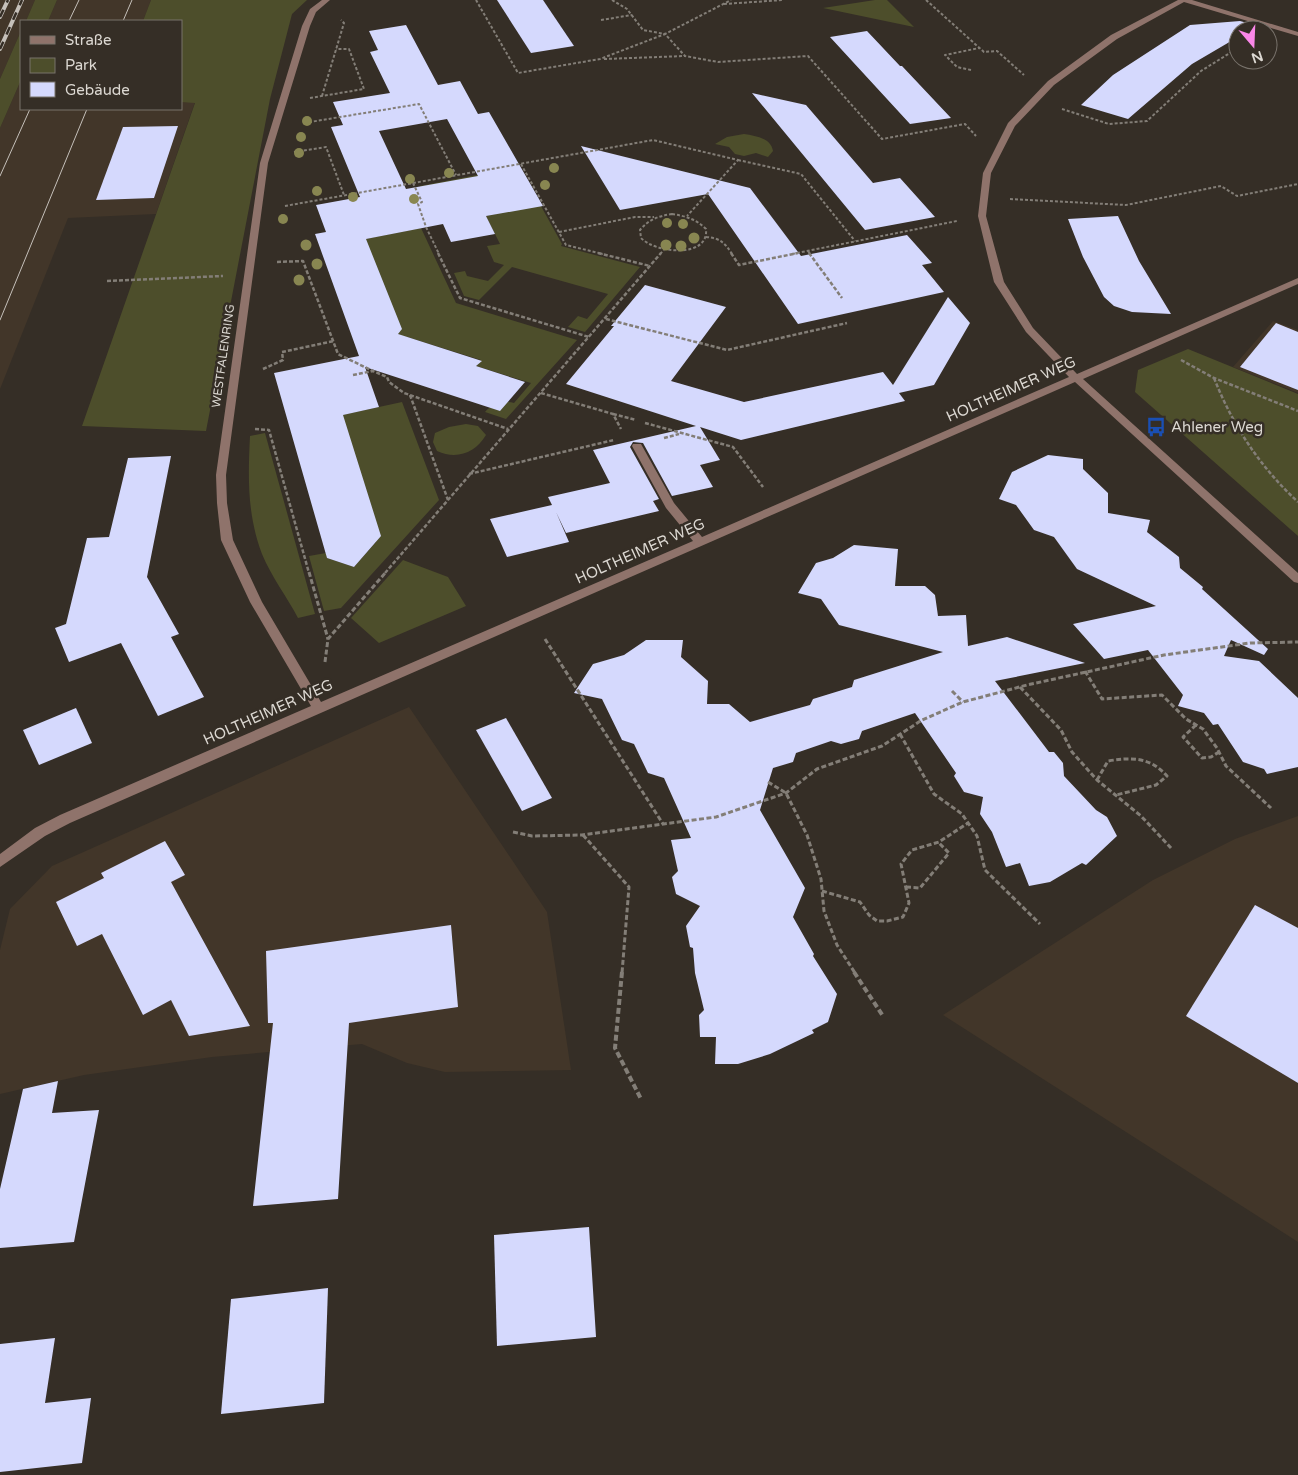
<svg xmlns="http://www.w3.org/2000/svg" width="1298" height="1475" viewBox="0 0 1298 1475" font-family="'Varela Round',sans-serif">
  <style>
    .built { fill: #423629 }
    .green { fill: #4d4e2b }
    .building { fill: #d5d9fd; fill-rule: evenodd }
    .lines { fill: none; stroke-linecap: round; stroke-linejoin: round }
    .path-far3 { stroke: #837e77; stroke-width: 2; stroke-dasharray: 3 2; stroke-linecap: butt }
    .path-far2 { stroke: #837e77; stroke-width: 2.5; stroke-dasharray: 4 2; stroke-linecap: butt }
    .path-far1 { stroke: #837e77; stroke-width: 3; stroke-dasharray: 5 2.5; stroke-linecap: butt }
    .path { stroke: #837e77; stroke-width: 4; stroke-dasharray: 6 3; stroke-linecap: butt }
    .minor { fill: #8f736b; fill-rule: evenodd }
    .tram { stroke: #c5c0ba; stroke-width: 1 }
    .rail-casing { stroke: #c5c0ba; stroke-width: 4 }
    .rail { stroke: #352e26; stroke-width: 2.5; stroke-dasharray: 8; stroke-linecap: butt }
    .tree { fill: #888651 }
    .labels { text-anchor: middle; stroke-width: 5; stroke-linejoin: round; paint-order: stroke }
    .far-street-label { font-size: 12px; fill: #dcd8d2; stroke: #352e26 }
    .street-label { font-size: 15px; fill: #dcd8d2; stroke: #352e26 }
    .poi-label { font-size: 15px; fill: #dcd8d2; stroke: #352e26; text-anchor: start }
  </style>
  <rect width="100%" height="100%" fill="#352e26"/>
  <g class="built">
    <path d="M 0,0 L 35,0 L 26,21 L 21,21 L 21,31 L 0,79 Z"/>
    <path d="M 57,0 L 151,0 L 143,21 L 48,21 Z"/>
    <path d="M 21,80 L 21,109 L 181,109 L 181,102 L 195,102 L 156,214 L 68,218 L 0,389 L 0,128 Z"/>
    <path d="M 1273,321 L 1298,330 L 1298,393 L 1233,367 Z"/>
    <path d="M 409,707 L 547,912 L 571,1070 L 445,1072 L 407,1063 L 362,1044 L 212,1057 L 84,1075 L 0,1094 L 0,950 L 10,909 L 52,866 Z"/>
    <path d="M 1298,816 L 1298,1242 L 943,1015 L 1153,880 L 1235,839 Z"/>
  </g>
  <g class="green">
    <path d="M 35,0 L 57,0 L 48,21 L 26,21 Z"/>
    <path d="M 151,0 L 307,0 L 292,14 L 270,99 L 206,431 L 82,426 L 195,103 L 181,102 L 181,21 L 143,21 Z"/>
    <path d="M 875,0 L 887,0 L 914,27 L 823,8 Z"/>
    <path d="M 21,31 L 21,80 L 0,128 L 0,79 Z"/>
    <path d="M 744,134 C 756,136 771,138 773,151 L 768,157 L 756,153 L 744,156 L 735,154 L 729,147 L 715,144 L 727,137 Z"/>
    <path d="M 513,168 L 521,170 L 562,244 L 561,246 L 640,267 L 585,332 L 568,327 L 578,316 L 587,319 L 608,294 L 512,267 L 479,300 L 464,296 L 454,273 L 465,271 L 467,276 L 488,281 L 504,265 L 494,262 L 487,246 L 500,244 L 486,216 L 496,214 L 422,191 L 420,186 Z"/>
    <path d="M 421,228 L 456,303 L 577,340 L 506,419 L 485,412 C 491,405 504,400 514,403 L 531,383 L 476,366 L 481,360 L 407,337 L 384,359 L 365,239 Z"/>
    <path d="M 1188,349 L 1298,394 L 1298,536 L 1135,392 L 1138,370 Z"/>
    <path d="M 402,402 L 439,500 L 341,608 L 324,611 L 309,556 L 326,553 L 327,558 L 354,567 L 376,542 L 342,415 Z"/>
    <path d="M 466,424 L 478,426 L 486,435 C 475,453 457,460 437,451 L 433,442 L 435,433 L 449,427 Z"/>
    <path d="M 265,433 L 315,614 L 298,618 C 287,597 271,576 262,554 C 247,514 248,478 250,436 Z"/>
    <path d="M 403,560 L 448,577 L 466,606 L 379,643 L 351,618 Z"/>
  </g>
  <g class="building">
    <path d="M 497,0 L 543,0 L 574,46 L 531,53 Z"/>
    <path d="M 1240,21 L 1258,26 L 1251,30 L 1238,30 L 1238,37 L 1192,64 L 1128,119 L 1081,105 L 1113,75 L 1190,25 Z"/>
    <path d="M 406,25 L 438,85 L 460,81 L 478,114 L 489,112 L 543,206 L 486,216 L 495,234 L 451,242 L 443,224 L 366,239 L 402,329 L 398,334 L 482,361 L 476,366 L 525,382 L 500,411 L 365,367 L 379,407 L 343,415 L 381,536 L 354,567 L 327,558 L 274,373 L 359,356 L 315,234 L 326,232 L 316,205 L 360,197 L 331,127 L 343,125 L 333,102 L 390,93 L 370,52 L 378,50 L 369,31 ZM 447,119 L 478,176 L 406,189 L 379,131 Z"/>
    <path d="M 867,31 L 900,66 L 902,66 L 951,118 L 910,124 L 830,37 Z"/>
    <path d="M 752,93 L 806,105 L 873,183 L 900,178 L 935,217 L 865,230 Z"/>
    <path d="M 178,126 L 154,198 L 96,200 L 123,127 Z"/>
    <path d="M 581,146 L 750,188 L 801,256 L 907,235 L 932,263 L 922,265 L 944,292 L 798,324 L 708,194 L 620,210 Z"/>
    <path d="M 1118,216 L 1139,261 L 1171,314 L 1132,312 L 1114,306 L 1104,297 L 1083,257 L 1068,219 Z"/>
    <path d="M 645,285 L 726,307 L 671,381 L 744,402 L 883,372 L 893,385 L 948,297 L 970,323 L 934,385 L 899,393 L 905,401 L 741,440 L 700,427 L 720,460 L 700,465 L 713,487 L 672,496 L 643,443 L 633,442 L 630,447 L 659,499 L 653,501 L 659,511 L 566,533 L 556,512 L 569,542 L 507,557 L 490,519 L 552,505 L 548,497 L 610,483 L 593,450 L 696,426 L 566,384 L 614,326 L 611,326 Z"/>
    <path d="M 1276,323 L 1298,332 L 1298,390 L 1240,367 Z"/>
    <path d="M 1048,455 L 1083,459 L 1083,469 L 1108,493 L 1108,513 L 1150,520 L 1147,532 L 1179,557 L 1180,568 L 1203,587 L 1202,589 L 1268,649 L 1264,655 L 1231,640 L 1224,656 L 1259,661 L 1298,698 L 1298,767 L 1267,774 L 1264,769 L 1243,762 L 1218,724 L 1213,725 L 1204,713 L 1178,706 L 1183,695 L 1148,650 L 1104,659 L 1073,624 L 1156,606 L 1077,569 L 1054,537 L 1034,530 L 1016,505 L 999,499 L 1012,472 Z"/>
    <path d="M 171,456 L 147,577 L 179,634 L 171,637 L 204,697 L 158,716 L 121,643 L 69,662 L 55,628 L 66,624 L 87,538 L 109,537 L 128,458 Z"/>
    <path d="M 854,545 L 898,549 L 895,586 L 925,586 L 935,595 L 938,616 L 966,615 L 968,646 L 1007,637 L 1085,663 L 995,681 L 1049,752 L 1054,752 L 1063,763 L 1064,776 L 1096,810 L 1107,817 L 1117,836 L 1086,865 L 1082,863 L 1050,882 L 1029,886 L 1020,863 L 1006,867 L 992,832 L 980,814 L 983,797 L 964,792 L 954,776 L 956,773 L 915,713 L 862,731 L 859,739 L 841,744 L 831,741 L 796,753 L 793,762 L 773,768 L 760,810 L 805,888 L 793,917 L 814,954 L 813,956 L 837,994 L 828,1022 L 812,1030 L 814,1033 L 770,1054 L 738,1064 L 715,1064 L 716,1037 L 700,1037 L 699,1015 L 704,1010 L 695,973 L 693,948 L 690,947 L 686,926 L 700,906 L 676,894 L 672,877 L 678,871 L 671,840 L 691,838 L 664,778 L 648,773 L 634,744 L 622,740 L 602,699 L 574,693 L 593,664 L 624,655 L 646,640 L 683,640 L 681,657 L 708,681 L 707,704 L 729,704 L 750,722 L 810,705 L 813,699 L 852,687 L 854,680 L 943,652 L 839,625 L 821,599 L 798,593 L 816,563 L 833,558 Z"/>
    <path d="M 76,708 L 92,743 L 39,765 L 23,730 Z"/>
    <path d="M 506,718 L 552,798 L 522,811 L 476,730 Z"/>
    <path d="M 165,841 L 185,875 L 171,882 L 250,1026 L 189,1036 L 171,1000 L 143,1015 L 102,934 L 77,946 L 56,902 L 104,878 L 101,873 Z"/>
    <path d="M 1255,905 L 1298,928 L 1298,1083 L 1186,1016 Z"/>
    <path d="M 451,925 L 458,1007 L 349,1023 L 338,1199 L 253,1206 L 273,1023 L 268,1023 L 266,951 Z"/>
    <path d="M 58,1081 L 52,1113 L 99,1110 L 74,1242 L 0,1248 L 0,1189 L 23,1089 Z"/>
    <path d="M 589,1227 L 596,1337 L 497,1346 L 494,1235 Z"/>
    <path d="M 328,1288 L 324,1403 L 221,1414 L 231,1299 Z"/>
    <path d="M 55,1338 L 45,1403 L 91,1398 L 82,1463 L 0,1472 L 0,1344 Z"/>
  </g>
  <g class="lines">
    <g class="path-far3">
      <path d="M 476,0 L 518,73 L 600,59 L 665,34 L 685,56 L 718,62 L 808,56 L 882,139 L 965,124 L 976,136"/>
      <path d="M 612,0 L 627,9 L 643,30 L 665,34 L 731,0"/>
      <path d="M 926,0 L 984,52 L 997,51 L 1024,75"/>
      <path d="M 724,4 L 783,0"/>
      <path d="M 601,20 L 632,15"/>
      <path d="M 604,59 L 685,56"/>
      <path d="M 971,70 L 957,67 L 945,55 L 979,48"/>
      <path d="M 322,96 L 344,23 L 341,20"/>
      <path d="M 310,98 L 364,89 L 349,49 L 336,49"/>
      <path d="M 1062,109 L 1109,124 L 1147,121 L 1201,71 L 1238,48"/>
      <path d="M 304,123 L 419,104 L 456,175"/>
      <path d="M 294,152 L 326,147 L 344,195"/>
      <path d="M 738,160 L 801,174 L 855,241"/>
      <path d="M 521,164 L 566,245 L 603,254"/>
      <path d="M 413,183 L 422,202 L 418,204 L 426,227 L 439,254"/>
      <path d="M 1010,199 L 1126,205 L 1221,186 L 1237,196 L 1298,184"/>
      <path d="M 285,206 L 653,140 L 738,160 L 687,216"/>
      <path d="M 672,214 C 685,216 696,219 706,229 C 709,259 655,253 641,238 L 640,230 C 649,219 659,216 672,214 Z"/>
      <path d="M 559,232 L 635,217 L 654,217"/>
      <path d="M 706,237 C 720,238 725,243 732,254"/>
      <path d="M 808,251 L 810,254"/>
      <path d="M 660,254 L 664,250"/>
      <path d="M 792,254 L 957,221"/>
    </g>
    <g class="path-far2">
      <path d="M 438,253 L 460,298 L 589,337"/>
      <path d="M 598,253 L 650,266"/>
      <path d="M 731,253 L 739,265 L 798,253"/>
      <path d="M 809,253 L 842,298"/>
      <path d="M 277,262 L 303,261 L 338,354 L 373,371"/>
      <path d="M 107,281 L 223,276"/>
      <path d="M 606,319 L 727,350 L 847,323"/>
      <path d="M 1181,360 L 1214,378 L 1298,411"/>
      <path d="M 263,369 L 283,360 L 282,352 L 334,341"/>
      <path d="M 353,375 L 373,371 L 387,377 L 389,382 L 404,393 L 508,429"/>
      <path d="M 1214,378 C 1233,426 1260,467 1298,502"/>
      <path d="M 541,393 L 613,414 L 621,429"/>
      <path d="M 410,395 L 448,500"/>
      <path d="M 613,414 L 636,420"/>
      <path d="M 645,423 L 733,447 L 763,487"/>
      <path d="M 255,429 L 269,430 L 309,573"/>
      <path d="M 664,438 L 679,434"/>
      <path d="M 469,474 L 614,440"/>
      <path d="M 385,573 L 661,253"/>
    </g>
    <g class="path-far1">
      <path d="M 309,572 L 328,639"/>
      <path d="M 545,639 L 663,824"/>
      <path d="M 325,662 L 328,639 L 386,572"/>
      <path d="M 1085,671 L 1102,699 L 1162,695 L 1186,719 L 1203,729 L 1217,748 L 1226,766 L 1271,808"/>
      <path d="M 1020,687 L 1061,730 L 1072,752 L 1097,780 L 1141,816 L 1171,848"/>
      <path d="M 952,691 L 963,702"/>
      <path d="M 1196,725 L 1183,737 L 1202,758 L 1211,757 L 1219,752"/>
      <path d="M 900,734 L 934,794 L 962,814 L 977,836 L 985,870 L 1040,924"/>
      <path d="M 1097,780 L 1108,761 C 1132,757 1150,757 1167,776 L 1156,785 L 1116,795"/>
      <path d="M 768,782 L 786,793 L 807,835 L 821,879 L 824,911 L 837,945 L 855,973"/>
      <path d="M 513,832 L 532,836 L 582,835 L 716,817 L 786,793 L 817,769 L 882,746 L 922,720 L 963,702 L 1027,685 L 1164,655 L 1250,643 L 1298,642"/>
      <path d="M 583,835 L 629,887 L 622,973"/>
      <path d="M 906,887 L 920,888 L 949,853 L 939,843"/>
      <path d="M 822,891 L 860,902 L 869,915 L 877,921 L 887,921 L 903,917 L 909,903 L 901,864 L 912,850 L 939,842 L 968,823"/>
    </g>
    <g class="path">
      <path d="M 622,972 L 615,1048 L 641,1099"/>
      <path d="M 854,972 L 883,1016"/>
    </g>
    <path class="minor" d="M 322,0 L 330,0 L 316,12 L 310,26 L 268,163 L 226,475 L 227,503 L 233,540 L 262,602 L 321,702 L 693,541 L 666,508 L 632,446 L 633,444 L 641,444 L 674,503 L 702,537 L 1069,377 L 1026,332 L 994,282 L 978,216 L 983,173 L 1008,123 L 1048,81 L 1111,35 L 1178,0 L 1192,0 L 1298,32 L 1298,36 L 1184,2 L 1117,39 L 1054,85 L 1015,126 L 991,173 L 986,216 L 1004,282 L 1033,328 L 1077,374 L 1298,278 L 1298,284 L 1083,379 L 1298,573 L 1298,583 L 1294,582 L 1075,382 L 70,823 L 45,836 L 0,867 L 0,854 L 35,828 L 60,815 L 311,706 L 250,602 L 221,540 L 217,503 L 216,475 L 260,163 L 302,26 L 310,9 Z"/>
    <g class="tram">
      <path d="M 69,21 L 79,0"/>
      <path d="M 123,21 L 132,0"/>
      <path d="M 0,176 L 30,109"/>
      <path d="M 0,320 L 87,109"/>
    </g>
    <defs>
      <g id="rail">
        <path d="M 0,17 L 8,0"/>
        <path d="M 0,49 L 22,0"/>
      </g>
    </defs>
    <use href="#rail" class="rail-casing"/>
    <use href="#rail" class="rail"/>
  </g>
  <g class="tree">
    <circle cx="307" cy="121" r="5"/>
    <circle cx="301" cy="137" r="5"/>
    <circle cx="299" cy="153" r="5"/>
    <circle cx="554" cy="168" r="5"/>
    <circle cx="449" cy="173" r="5"/>
    <circle cx="410" cy="179" r="5"/>
    <circle cx="545" cy="185" r="5"/>
    <circle cx="317" cy="191" r="5"/>
    <circle cx="353" cy="197" r="5"/>
    <circle cx="414" cy="199" r="5"/>
    <circle cx="283" cy="219" r="5"/>
    <circle cx="667" cy="223" r="5"/>
    <circle cx="683" cy="224" r="5"/>
    <circle cx="694" cy="238" r="5.5"/>
    <circle cx="306" cy="245" r="5.5"/>
    <circle cx="666" cy="245" r="5.5"/>
    <circle cx="681" cy="246" r="5.5"/>
    <circle cx="317" cy="264" r="5.5"/>
    <circle cx="299" cy="280" r="5.5"/>
  </g>
  <defs>
    <symbol id="bus-bare" viewBox="-9 -9 18 18"><path d="M-5-6H5V4H4V6H2V4H-2V6H-4V4H-5ZM-3.5-4V0h7V-4ZM-3.5 1.2v1.5H-2V1.2ZM2 1.2v1.5H3.5V1.2Z" fill="#1a4fb4" stroke="#352e26" stroke-width="2.5" paint-order="stroke"/></symbol>
  </defs>
  <g fill-rule="evenodd">
    <use href="#bus-bare" x="1142" y="413" width="28" height="28"/>
  </g>
  <g class="labels">
    <g class="far-street-label">
      <text transform="translate(223 356) rotate(-82)" y="4">WESTFALENRING</text>
    </g>
    <g class="street-label">
      <text transform="translate(1011 389) rotate(-24)" y="5">HOLTHEIMER WEG</text>
      <text transform="translate(640 551) rotate(-24)" y="5">HOLTHEIMER WEG</text>
      <text transform="translate(268 712) rotate(-24)" y="5">HOLTHEIMER WEG</text>
    </g>
    <g class="poi-label">
      <text x="1171" y="432">Ahlener Weg</text>
    </g>
  </g>
  <rect x="20" y="20" width="162" height="90" fill="#352e26" stroke="#78726b"/>
  <rect x="30" y="36" width="25" height="8" fill="#8f736b" stroke="#78726b"/>
  <text x="65" y="45" font-size="15" fill="#dcd8d2">Straße</text>
  <rect x="30" y="58" width="25" height="15" fill="#4d4e2b" stroke="#78726b"/>
  <text x="65" y="70" font-size="15" fill="#dcd8d2">Park</text>
  <rect x="30" y="82" width="25" height="15" fill="#d5d9fd" stroke="#78726b"/>
  <text x="65" y="95" font-size="15" fill="#dcd8d2">Gebäude</text>
  <g transform="translate(1253 45) rotate(161)"><circle r="24" fill="#352e26" stroke="#78726b"/>
  <path d="M0-4L9 19L0 12L-9 19Z" fill="#fa87e8"/>
  <text y="-8" font-size="14" font-weight="bold" text-anchor="middle" fill="#dcd8d2">N</text>
  </g>
</svg>
